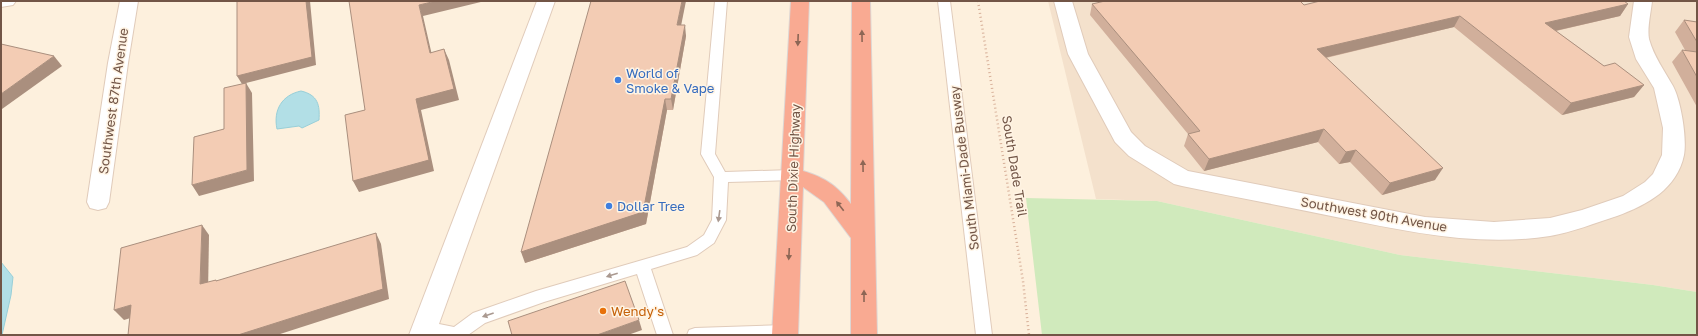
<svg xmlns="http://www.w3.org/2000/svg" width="1698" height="336" viewBox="0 0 1698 336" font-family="'Golos Text',sans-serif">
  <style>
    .residential { fill: #f4e1cc }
    .green { fill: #d0eabc }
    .water { fill: #b2dfe6; stroke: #98cfd8 }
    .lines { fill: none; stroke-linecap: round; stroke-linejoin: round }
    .lane-casing { stroke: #e0cbba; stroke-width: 2 }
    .street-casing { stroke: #e0cbba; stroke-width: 2 }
    .highway-casing { stroke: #ddd6d3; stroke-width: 2 }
    .path { stroke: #d7af98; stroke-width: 2.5; stroke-dasharray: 1 3; stroke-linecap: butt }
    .lane { fill: #fff; fill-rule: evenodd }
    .street { fill: #fff; fill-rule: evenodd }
    .highway { fill: #f9aa92; fill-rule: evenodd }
    .wall { fill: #d1af9b }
    .shaded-wall { fill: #aa8f7e }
    .building { fill: #f3ccb4; stroke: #aa8f7e }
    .oneway { fill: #8d6655 }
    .oneway2 { fill: #aa9990 }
    .shop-dot { fill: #3f7fe0; stroke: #fff4e4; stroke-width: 1.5 }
    .food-dot { fill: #e8710a; stroke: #fff4e4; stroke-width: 1.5 }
    .labels { text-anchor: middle; stroke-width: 3; stroke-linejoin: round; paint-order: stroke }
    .shop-label { font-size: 13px; fill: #366cbe; stroke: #fff4e4; text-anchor: start }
    .street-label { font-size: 13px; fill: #725546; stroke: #fff4e4 }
    .food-label { font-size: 13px; fill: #c56008; stroke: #fff4e4; text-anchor: start }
  </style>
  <rect width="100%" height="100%" fill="#fdf0dd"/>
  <path class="residential" d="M 1048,1 L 1697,1 L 1697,292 L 1653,285 L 1400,255 L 1157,201 L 1096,199 Z"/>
  <path class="green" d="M 1026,198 L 1157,201 L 1400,255 L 1653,285 L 1697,292 L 1697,335 L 1042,335 Z"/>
  <g class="water">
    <path d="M 301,91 C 318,95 320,105 319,120 L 302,128 L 299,126 L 277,129 C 273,110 282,95 301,91 Z"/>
    <path d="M 1,262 L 13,277 L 11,295 L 2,335 Z"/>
  </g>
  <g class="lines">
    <defs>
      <g id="lane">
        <path d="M 715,1 L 727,1 L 715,154 L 725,172 L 792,170 L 797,171 L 799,175 L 797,179 L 792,180 L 728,182 L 726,220 L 714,243 L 697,255 L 651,269 L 673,335 L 657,335 L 637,274 L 544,302 L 485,323 L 468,335 L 425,335 L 418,333 L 416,328 L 418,323 L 424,321 L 454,327 L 473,313 L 536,291 L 687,247 L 704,235 L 712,220 L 714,177 L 701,154 Z"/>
        <path d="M 938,1 L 950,1 L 992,335 L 976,335 Z"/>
        <path d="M 785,325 L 791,327 L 793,332 L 792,335 L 687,335 L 689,330 L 695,328 Z"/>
      </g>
      <g id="street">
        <path d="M 1,1 L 16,1 L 13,5 L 1,7 Z"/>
        <path d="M 120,1 L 138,1 L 128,63 L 109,202 L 106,208 L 98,210 L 90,208 L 87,202 L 108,63 Z"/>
        <path d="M 537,1 L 555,1 L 435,335 L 409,335 Z"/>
        <path d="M 1054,1 L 1072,1 L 1088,54 L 1131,132 L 1145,146 L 1188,171 L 1425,217 L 1494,222 L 1550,218 L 1582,210 L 1623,196 L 1645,182 L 1653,174 L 1662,155 L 1663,128 L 1654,88 L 1636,59 L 1629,37 L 1634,1 L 1652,1 C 1651,12 1647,28 1649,39 C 1654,57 1664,70 1673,86 C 1681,101 1687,138 1684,155 C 1677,189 1647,205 1617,216 C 1595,223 1573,232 1550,236 C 1480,247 1409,232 1341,218 C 1288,207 1235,197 1182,186 L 1174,184 L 1129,156 L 1115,142 L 1068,54 Z"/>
      </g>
      <path id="highway" d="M 791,1 L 809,1 L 803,171 C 826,178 837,186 851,204 L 852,1 L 870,1 L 877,335 L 851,335 L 851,238 L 824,202 L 803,187 L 798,335 L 772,335 Z"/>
    </defs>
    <use href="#lane" class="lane-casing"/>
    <use href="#street" class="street-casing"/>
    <use href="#highway" class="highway-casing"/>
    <path class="path" d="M 978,1 L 1023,281 L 1029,335"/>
    <use href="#lane" class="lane"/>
    <use href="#street" class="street"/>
    <use href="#highway" class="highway"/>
  </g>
  <g class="wall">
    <path d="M 1092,4 L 1304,5 L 1628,4 L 1620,16 L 1556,31 L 1604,66 L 1644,85 L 1634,97 L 1562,115 L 1454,27 L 1326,58 L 1435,180 L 1382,195 L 1350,162 L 1339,164 L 1318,142 L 1204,171 L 1184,146 L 1188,134 L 1090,15 Z"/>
    <path d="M 1684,20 L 1697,22 L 1697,107 L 1672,62 L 1682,50 L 1685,50 L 1675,32 Z"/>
    <path d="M 681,25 L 686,36 L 673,110 L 667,110 L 646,224 L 525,263 Z"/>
  </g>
  <g class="shaded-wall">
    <path d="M 306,1 L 310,1 L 316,65 L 246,83 L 252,93 L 254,181 L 199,196 L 192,185 L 247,170 L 242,84 L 237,76 Z"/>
    <path d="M 436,1 L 485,1 L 423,16 L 434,64 L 430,53 L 419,5 Z"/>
    <path d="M 682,1 L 686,1 L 679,36 L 677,25 Z"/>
    <path d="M 1628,4 L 1620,16 L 1537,35 L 1545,23 Z"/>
    <path d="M 1460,16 L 1454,27 L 1311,61 L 1317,49 Z"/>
    <path d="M 685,25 L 686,36 L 673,110 L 671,99 Z"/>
    <path d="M 444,49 L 449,60 L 459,100 L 421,110 L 434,171 L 359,192 L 353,181 L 416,99 Z"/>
    <path d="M 54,56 L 62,66 L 2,109 L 1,108 L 1,94 Z"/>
    <path d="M 1644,85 L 1634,97 L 1562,115 L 1571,103 Z"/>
    <path d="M 665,99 L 667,110 L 646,224 L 525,263 L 521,252 Z"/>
    <path d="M 1324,129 L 1318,142 L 1204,171 L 1209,159 Z"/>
    <path d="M 1356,150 L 1350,162 L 1339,164 L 1346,152 Z"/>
    <path d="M 1443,168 L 1435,180 L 1382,195 L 1390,183 Z"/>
    <path d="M 202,225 L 209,235 L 208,294 L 200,284 Z"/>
    <path d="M 376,233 L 381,244 L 389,299 L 277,335 L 238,335 Z"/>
    <path d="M 131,305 L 140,315 L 124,320 L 114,310 Z"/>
    <path d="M 639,320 L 642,330 L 628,335 L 597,335 Z"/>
  </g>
  <g class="building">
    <path d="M 237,1 L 306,1 L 312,57 L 237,76 Z"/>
    <path d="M 349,1 L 436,1 L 419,5 L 430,53 L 444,49 L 454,89 L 416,99 L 429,160 L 353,181 L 345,115 L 365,110 Z"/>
    <path d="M 591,1 L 682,1 L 677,25 L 685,25 L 671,99 L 665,99 L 643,212 L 521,252 Z"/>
    <path d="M 1105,1 L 1300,1 L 1304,5 L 1320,1 L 1624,1 L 1628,4 L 1545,23 L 1604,66 L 1615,63 L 1644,85 L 1571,103 L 1460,16 L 1317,49 L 1443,168 L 1390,183 L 1356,150 L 1346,152 L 1324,129 L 1209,159 L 1188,134 L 1200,131 L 1092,4 Z"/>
    <path d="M 1684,20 L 1697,22 L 1697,42 Z"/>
    <path d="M 1,44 L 54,56 L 1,94 Z"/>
    <path d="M 1682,50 L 1697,52 L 1697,77 Z"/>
    <path d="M 246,83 L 247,170 L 192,185 L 194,137 L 224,129 L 224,88 Z"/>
    <path d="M 202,225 L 200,284 L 216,280 L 216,281 L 376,233 L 383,289 L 238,335 L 128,335 L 131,305 L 114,310 L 121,248 Z"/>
    <path d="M 625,281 L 639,320 L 597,335 L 512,335 L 508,321 Z"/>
  </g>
  <defs><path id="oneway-solid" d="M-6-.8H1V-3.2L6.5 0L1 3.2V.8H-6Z"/></defs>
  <g class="oneway">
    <use href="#oneway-solid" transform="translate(862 36) rotate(-91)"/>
    <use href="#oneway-solid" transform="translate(798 40) rotate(92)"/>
    <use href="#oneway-solid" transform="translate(863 166) rotate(-91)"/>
    <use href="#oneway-solid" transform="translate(840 206) rotate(-128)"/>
    <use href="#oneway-solid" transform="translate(789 254) rotate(93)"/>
    <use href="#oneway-solid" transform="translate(864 296) rotate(-90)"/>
  </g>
  <g class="oneway2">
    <use href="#oneway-solid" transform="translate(719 216) rotate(98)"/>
    <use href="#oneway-solid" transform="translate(612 275) rotate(163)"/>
    <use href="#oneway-solid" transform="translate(488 315) rotate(161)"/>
  </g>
  <g class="shop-dot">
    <circle cx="618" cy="80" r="4"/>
    <circle cx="609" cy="206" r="4"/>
  </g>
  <circle class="food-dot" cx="603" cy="311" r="4"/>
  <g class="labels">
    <g class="shop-label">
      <text x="626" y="78">World of<tspan x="626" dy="15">Smoke &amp; Vape</tspan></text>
      <text x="617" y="211">Dollar Tree</text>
    </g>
    <g class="street-label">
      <text transform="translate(113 101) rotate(-82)" y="5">Southwest 87th Avenue</text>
      <text transform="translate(1015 166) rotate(81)" y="5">South Dade Trail</text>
      <text transform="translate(793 168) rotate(-88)" y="5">South Dixie Highway</text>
      <text transform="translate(964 168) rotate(-97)" y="5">South Miami-Dade Busway</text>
      <text transform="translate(1374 214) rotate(10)" y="5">Southwest 90th Avenue</text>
    </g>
    <g class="food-label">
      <text x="611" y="316">Wendy's</text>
    </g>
  </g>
  <rect width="1698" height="336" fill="none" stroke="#725546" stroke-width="4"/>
</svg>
